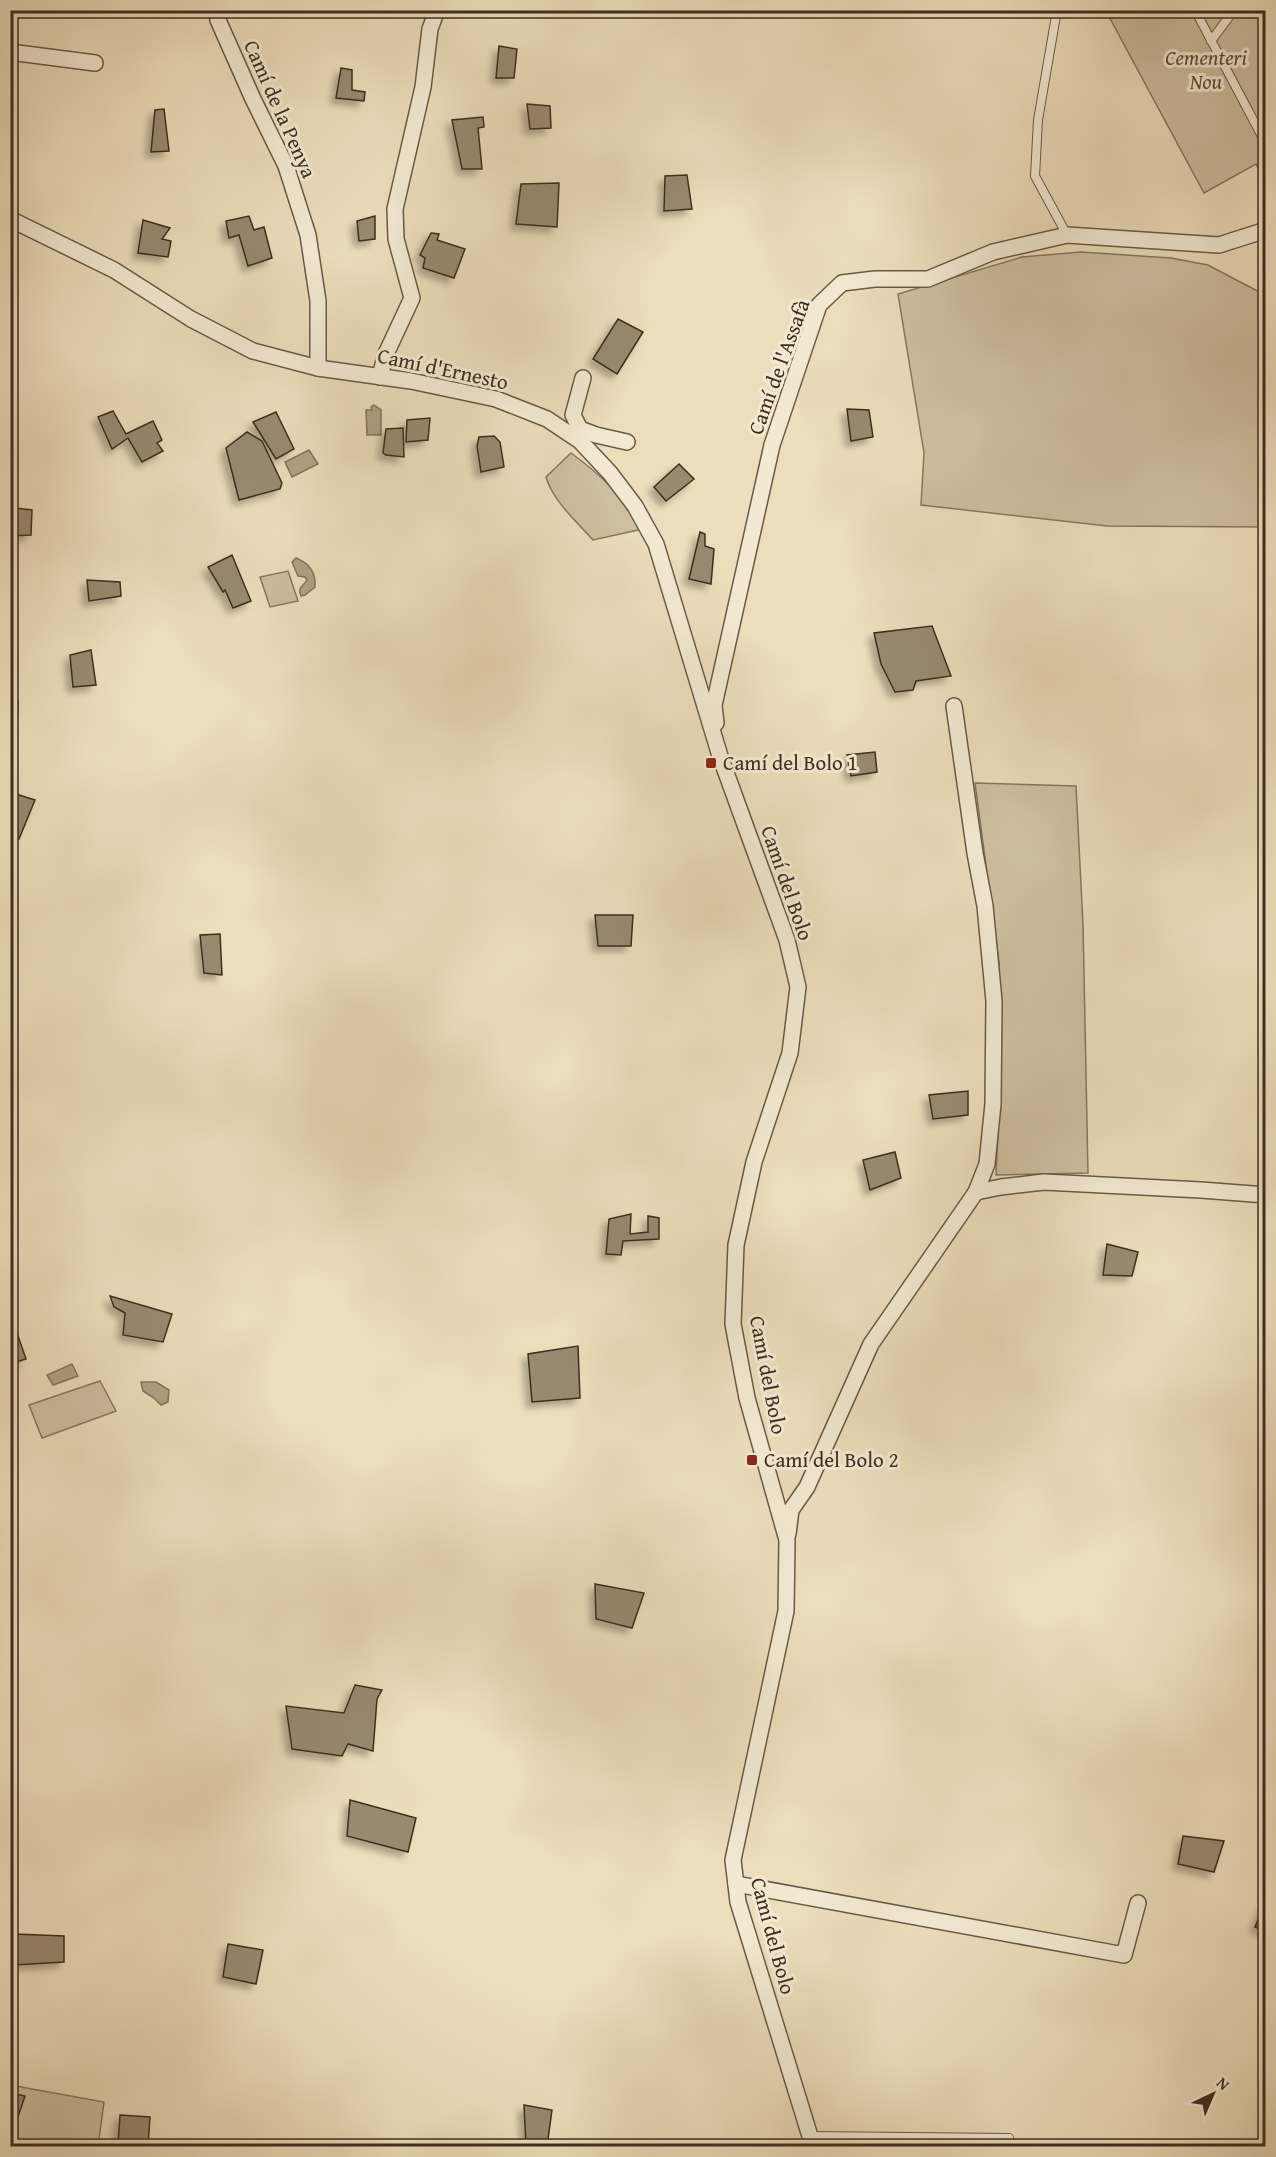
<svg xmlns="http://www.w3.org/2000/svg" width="1276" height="2157" viewBox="0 0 1276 2157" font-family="'Gentium Book Plus',serif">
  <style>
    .green { fill: #cebfa0; stroke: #867660; stroke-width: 1.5 }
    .water { fill: #b0a286; stroke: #82745d; stroke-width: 1.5 }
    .building { fill: #988970; stroke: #3d2e1f; stroke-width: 1.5; filter: url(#shadow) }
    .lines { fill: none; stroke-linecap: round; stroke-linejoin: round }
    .lane-casing { stroke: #695a46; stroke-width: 10 }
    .street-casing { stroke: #695a46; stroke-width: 18 }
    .lane { stroke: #f3e9d3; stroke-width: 8 }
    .street { stroke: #f3e9d3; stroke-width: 15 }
    .poi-dot { fill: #8f2418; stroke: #f3e9d3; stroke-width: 2 }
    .labels { text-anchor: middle; stroke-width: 6; stroke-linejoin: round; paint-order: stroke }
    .park-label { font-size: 21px; font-style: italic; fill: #5a4b39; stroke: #f3e9d3 }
    .street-label { font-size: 21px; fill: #3d2e1f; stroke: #f3e9d3 }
    .poi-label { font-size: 21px; fill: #3d2e1f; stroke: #f3e9d3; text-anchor: start }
  </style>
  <defs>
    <filter id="shadow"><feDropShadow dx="-5.5" dy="5.5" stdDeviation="3" flood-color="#0004"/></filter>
  </defs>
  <rect width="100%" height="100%" fill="#ecddbb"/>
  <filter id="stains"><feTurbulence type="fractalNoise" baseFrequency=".00333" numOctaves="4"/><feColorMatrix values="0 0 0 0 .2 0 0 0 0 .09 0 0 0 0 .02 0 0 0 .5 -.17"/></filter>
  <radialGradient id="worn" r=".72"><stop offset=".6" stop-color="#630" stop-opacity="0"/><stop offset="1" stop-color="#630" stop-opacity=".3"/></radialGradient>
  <g class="green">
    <path d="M 1106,11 L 1265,11 L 1265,180 L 1256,164 L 1204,193 Z"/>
    <path d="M 1081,252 L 1171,258 L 1208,265 L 1265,295 L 1265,527 L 1107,526 L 921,505 L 924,453 L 898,294 L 1022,257 Z"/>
    <path d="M 571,453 C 605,478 620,494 643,529 L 593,540 C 577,522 553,501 546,477 Z"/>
    <path d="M 288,571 L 298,601 L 270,607 L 260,577 Z"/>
    <path d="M 975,783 L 1076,786 L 1083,924 L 1088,1173 L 996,1175 L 1001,1063 L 999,962 Z"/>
    <path d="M 100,1381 L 116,1411 L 42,1438 L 29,1405 Z"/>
    <path d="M 10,2085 L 104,2102 L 98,2146 L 11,2146 Z"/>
  </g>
  <g class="water">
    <path d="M 374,405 L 381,410 L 381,435 L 367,435 L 366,410 L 372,410 L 371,407 Z"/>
    <path d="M 309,450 L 318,464 L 292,477 L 285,462 Z"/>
    <path d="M 296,558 C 309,563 316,573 315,587 L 305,595 L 301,596 C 297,587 303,587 307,580 L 305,577 L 298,576 L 292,562 Z"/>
    <path d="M 72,1364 L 78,1376 L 53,1385 L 47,1375 Z"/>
    <path d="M 141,1382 L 156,1382 L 169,1390 L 168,1402 L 161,1405 L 154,1398 L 143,1391 Z"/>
  </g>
  <g class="building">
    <path d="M 499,46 L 517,49 L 514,78 L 496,78 Z"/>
    <path d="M 341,68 L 352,70 L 352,90 L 365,92 L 364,101 L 336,98 Z"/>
    <path d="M 527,104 L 550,106 L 551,128 L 530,129 Z"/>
    <path d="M 164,109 L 169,151 L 151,152 L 155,110 Z"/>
    <path d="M 483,117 L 484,127 L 478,128 L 482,169 L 462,169 L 452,120 Z"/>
    <path d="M 687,175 L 692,209 L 664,211 L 665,176 Z"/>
    <path d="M 559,183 L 557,227 L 516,224 L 521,184 Z"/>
    <path d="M 249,216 L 254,230 L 264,227 L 272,258 L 248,266 L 239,235 L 229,238 L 226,221 Z"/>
    <path d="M 375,216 L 375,239 L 359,241 L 357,221 Z"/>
    <path d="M 143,220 L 170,228 L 162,239 L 171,241 L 168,257 L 138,253 Z"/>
    <path d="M 431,233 L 439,234 L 437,240 L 465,249 L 454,278 L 423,268 L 425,258 L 420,255 Z"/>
    <path d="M 618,319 L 643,332 L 617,374 L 593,359 Z"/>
    <path d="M 847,409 L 869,410 L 873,437 L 851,441 Z"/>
    <path d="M 113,411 L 126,434 L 153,421 L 162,440 L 157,443 L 163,451 L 142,462 L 128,438 L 112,449 L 98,417 Z"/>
    <path d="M 276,412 L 294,449 L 276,459 L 253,422 Z"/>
    <path d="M 430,418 L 428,440 L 406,442 L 407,420 Z"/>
    <path d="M 403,428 L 404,457 L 386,455 L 383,453 L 386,429 Z"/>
    <path d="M 247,432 L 262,441 L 282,483 L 280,489 L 239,500 L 226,448 Z"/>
    <path d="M 494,436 L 500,442 L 504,467 L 481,472 L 477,446 L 479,437 Z"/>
    <path d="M 679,464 L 694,479 L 666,501 L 654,487 Z"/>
    <path d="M 10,506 L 16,508 L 32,510 L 31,535 L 10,536 Z"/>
    <path d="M 700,532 L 705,534 L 705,546 L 714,549 L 711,584 L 689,579 Z"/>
    <path d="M 232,555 L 251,601 L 233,608 L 225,590 L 223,592 L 208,567 Z"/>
    <path d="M 87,580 L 120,582 L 121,596 L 89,601 Z"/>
    <path d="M 932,626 L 951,676 L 916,681 L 913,690 L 895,692 L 881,664 L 874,633 Z"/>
    <path d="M 91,650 L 96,685 L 73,687 L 70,655 Z"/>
    <path d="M 10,701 L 18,701 L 17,731 L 10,731 Z"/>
    <path d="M 875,752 L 877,772 L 851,776 L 847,755 Z"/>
    <path d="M 13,793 L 35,800 L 19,839 L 10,839 L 10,800 Z"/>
    <path d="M 595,915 L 633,915 L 631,946 L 598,946 Z"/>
    <path d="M 220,934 L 222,975 L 204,973 L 200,935 Z"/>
    <path d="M 968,1091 L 968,1115 L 933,1119 L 929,1095 Z"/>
    <path d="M 895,1152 L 901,1178 L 870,1190 L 863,1160 Z"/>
    <path d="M 631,1214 L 630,1234 L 648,1232 L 648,1216 L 659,1218 L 659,1239 L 623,1241 L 621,1255 L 606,1254 L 609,1219 Z"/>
    <path d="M 1107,1244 L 1138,1252 L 1132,1276 L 1103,1275 Z"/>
    <path d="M 110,1296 L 172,1314 L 163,1342 L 123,1335 L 125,1313 L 114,1307 Z"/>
    <path d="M 10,1330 L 16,1330 L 26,1359 L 10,1364 Z"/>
    <path d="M 578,1346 L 580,1398 L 532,1402 L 528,1354 Z"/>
    <path d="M 595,1584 L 644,1593 L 632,1628 L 596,1619 Z"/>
    <path d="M 355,1685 L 382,1690 L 377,1699 L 373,1751 L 348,1744 L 342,1756 L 292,1749 L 286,1706 L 344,1713 Z"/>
    <path d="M 350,1800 L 416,1818 L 408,1852 L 347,1836 Z"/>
    <path d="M 1183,1836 L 1224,1841 L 1214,1872 L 1178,1864 Z"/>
    <path d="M 1266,1900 L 1266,1931 L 1255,1927 Z"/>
    <path d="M 14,1934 L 64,1936 L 64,1962 L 14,1965 Z"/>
    <path d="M 228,1944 L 263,1950 L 256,1984 L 223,1977 Z"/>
    <path d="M 10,2093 L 25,2096 L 12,2134 L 10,2134 Z"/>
    <path d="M 524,2105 L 552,2110 L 547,2146 L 526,2146 Z"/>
    <path d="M 120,2115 L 150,2117 L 148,2146 L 118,2146 Z"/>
  </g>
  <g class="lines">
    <defs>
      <g id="lane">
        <path d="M 1057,10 L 1038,120 L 1035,176 L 1067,235"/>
        <path d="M 1195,10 L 1266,144"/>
        <path d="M 1211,41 L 1234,10"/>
        <path d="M 810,2136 L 1009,2138"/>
      </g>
      <g id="street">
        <path d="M 217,10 L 218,20 L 253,99 L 286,166 L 308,235 L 318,301 L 318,368"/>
        <path d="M 10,52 L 95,63"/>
        <path d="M 10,219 L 114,270 L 191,319 L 253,351 L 318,368 L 411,381 L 496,399 L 547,419 L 580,441 L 610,473 L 635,506 L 656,544 L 720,756 L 787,940 L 798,987 L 790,1053 L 754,1162 L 736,1245 L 733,1324 L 747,1398 L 787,1540 L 786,1611 L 733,1860 L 738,1902 L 813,2146"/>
        <path d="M 380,377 L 385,356 L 412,298 L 396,239 L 395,209 L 423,87 L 430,29 L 437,10"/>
        <path d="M 583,378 L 573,415 L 580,429 L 596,435 L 627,442"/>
        <path d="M 716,723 L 714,705 L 772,445 L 819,305 L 842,283 L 875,279 L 928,279 L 993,252 L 1067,235 L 1219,245 L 1266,230"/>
        <path d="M 976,1192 L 1001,1187 L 1044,1182 L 1201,1190 L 1266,1195"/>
        <path d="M 788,1534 L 791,1510 L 807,1487 L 871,1344 L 976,1192 L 987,1164 L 993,1104 L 994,1001 L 985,906 L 975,853 L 954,706"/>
        <path d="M 736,1884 L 1124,1955 L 1138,1903"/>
      </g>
    </defs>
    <use href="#lane" class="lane-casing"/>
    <use href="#street" class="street-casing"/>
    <use href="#lane" class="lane"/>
    <use href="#street" class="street"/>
  </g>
  <g class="poi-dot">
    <rect x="705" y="757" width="12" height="12" rx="3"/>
    <rect x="746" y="1454" width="12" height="12" rx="3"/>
  </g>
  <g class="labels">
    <g class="park-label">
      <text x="1206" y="65">Cementeri<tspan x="1206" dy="24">Nou</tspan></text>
    </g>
    <g class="street-label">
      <text transform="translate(280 109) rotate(66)" y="7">Camí de la Penya</text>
      <text transform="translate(779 367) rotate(-70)" y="7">Camí de l'Assafà</text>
      <text transform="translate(443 369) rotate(12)" y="7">Camí d'Ernesto</text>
      <text transform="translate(787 883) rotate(71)" y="7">Camí del Bolo</text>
      <text transform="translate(768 1375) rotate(79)" y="7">Camí del Bolo</text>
      <text transform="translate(773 1936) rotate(75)" y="7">Camí del Bolo</text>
    </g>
    <g class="poi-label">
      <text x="723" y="770">Camí del Bolo 1</text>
      <text x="764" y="1467">Camí del Bolo 2</text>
    </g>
  </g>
  <rect width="1276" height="2157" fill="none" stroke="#ecddbb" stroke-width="36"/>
  <rect x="12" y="12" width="1252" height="2133" fill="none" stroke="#3d2e1f" stroke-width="3"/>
  <rect x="18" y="18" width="1240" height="2121" fill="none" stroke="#3d2e1f" stroke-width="1.5"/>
  <g transform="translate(1213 2094) rotate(44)" stroke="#f3e9d3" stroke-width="4.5" paint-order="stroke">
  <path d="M0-4.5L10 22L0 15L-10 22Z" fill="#3d2e1f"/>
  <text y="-9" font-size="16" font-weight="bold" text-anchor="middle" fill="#3d2e1f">N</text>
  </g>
  <rect width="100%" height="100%" filter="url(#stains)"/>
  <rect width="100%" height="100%" fill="url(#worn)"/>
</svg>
